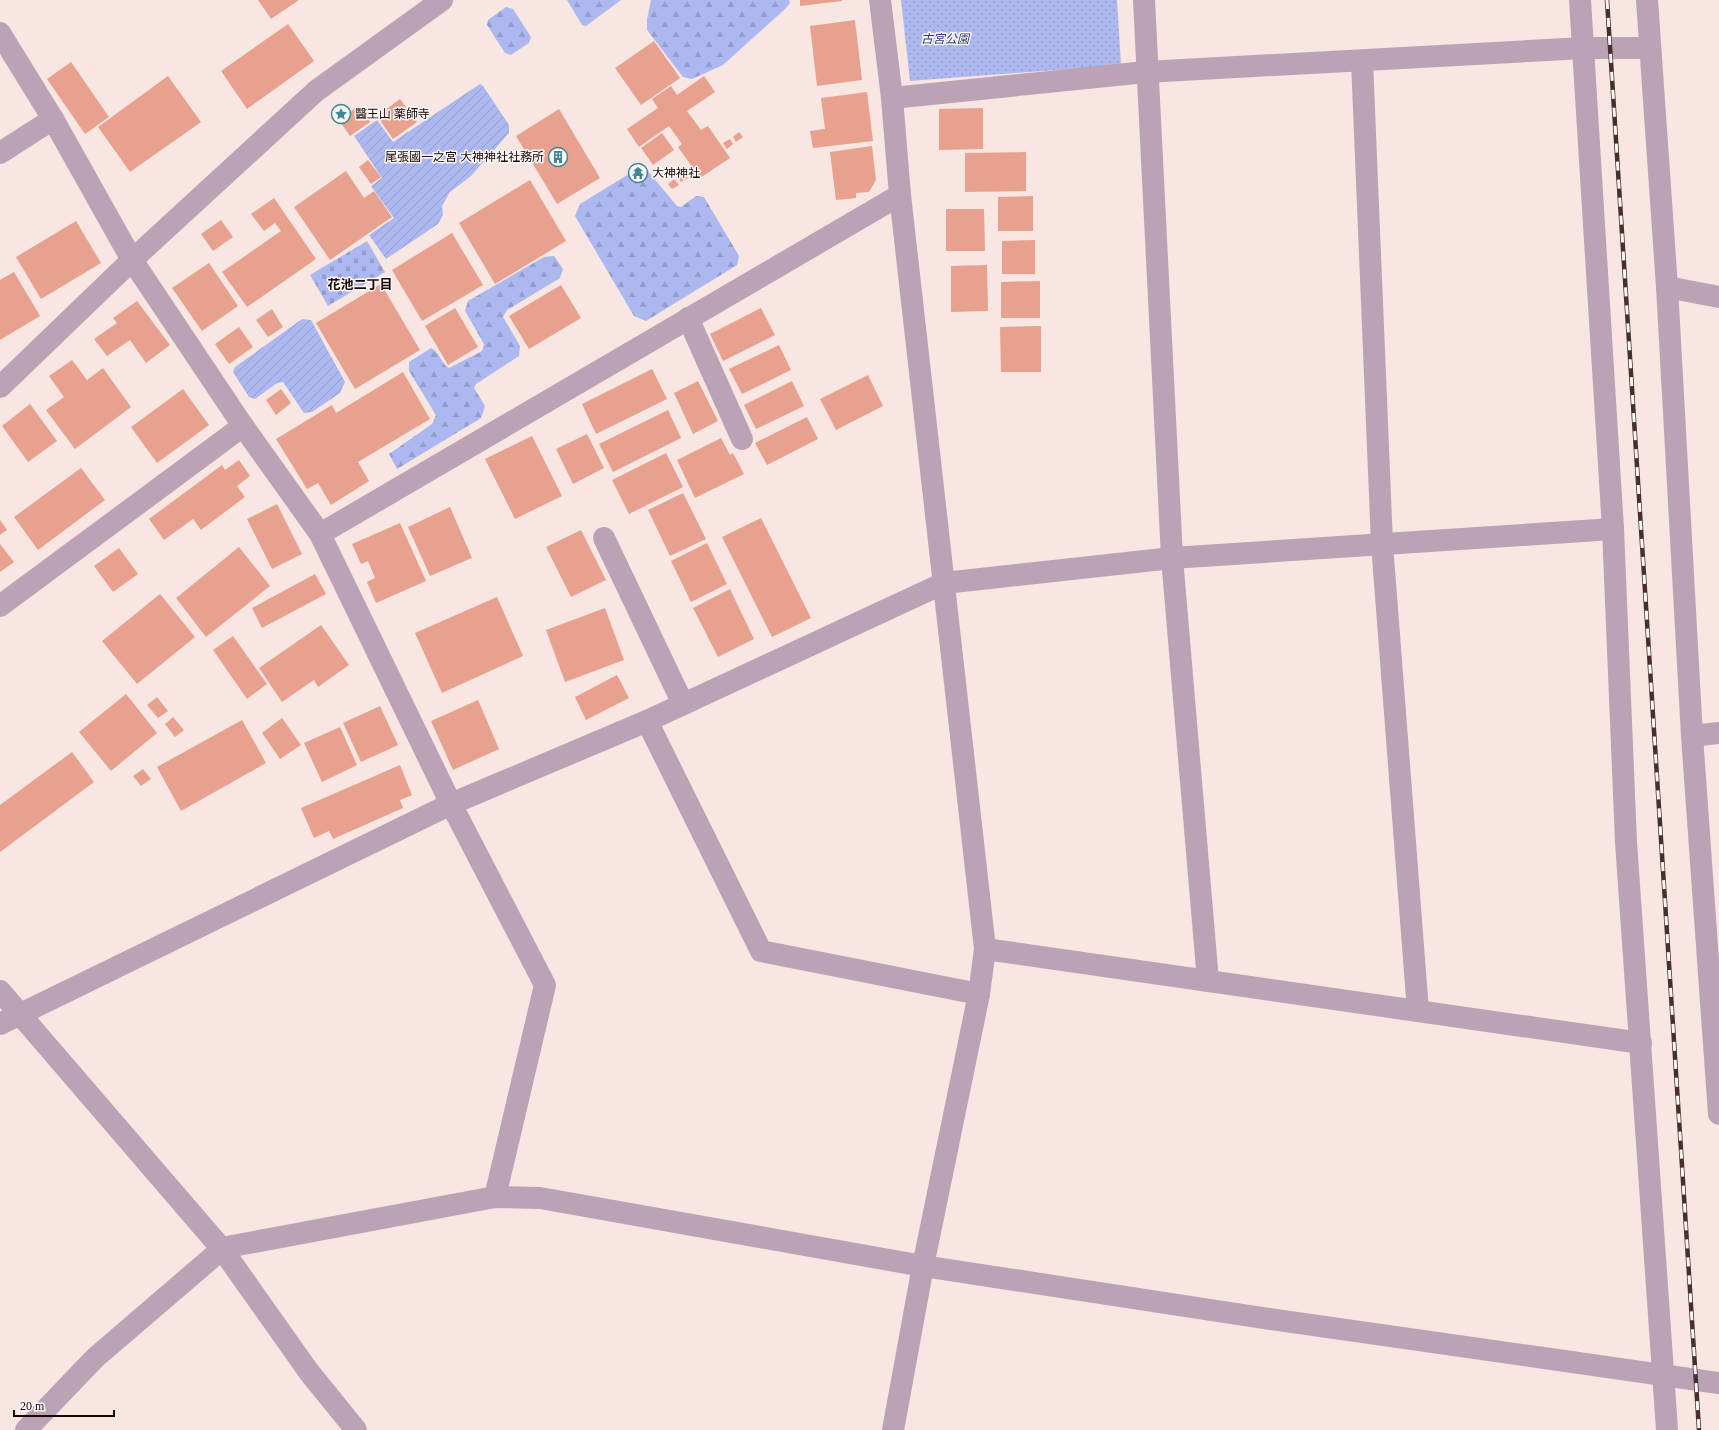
<svg xmlns="http://www.w3.org/2000/svg" width="1719" height="1430" viewBox="0 0 1719 1430" font-family="'Times New Roman','Noto Sans JP',serif">
  <style>
    .grass { fill: url(#grass-dots) }
    .forest { fill: url(#forest-firs) }
    .cemetery { fill: url(#cemetery-stones) }
    .garden { fill: url(#garden-furrows) }
    .building { fill: #e8a18e }
    .lines { fill: none; stroke-linecap: round; stroke-linejoin: round }
    .minor { stroke: #bca2b5; stroke-width: 22 }
    .rail-casing { stroke: #472f2d; stroke-width: 4.5 }
    .rail { stroke: #f8f8f8; stroke-width: 3; stroke-dasharray: 9; stroke-linecap: butt }
    .labels { text-anchor: middle; stroke-width: 3; stroke-linejoin: round; paint-order: stroke }
    .park-label { font-size: 12px; font-style: italic; fill: #2f357c; stroke: #f8f8f8 }
    .poi-label { font-size: 12px; fill: #1d0301; stroke: #f8f8f8; text-anchor: start }
    .neighbourhood-label { font-size: 13px; font-weight: bold; fill: #1d0301; stroke: #f8f8f8 }
  </style>
  <defs>
    <pattern id="grass-dots" width="8" height="8" patternUnits="userSpaceOnUse"><rect width="8" height="8" fill="#acb8ef"/><path d="M2 2h.1M6 6h.1" fill="none" stroke="#949dcb" stroke-width="1.8" stroke-linecap="round"/></pattern>
    <pattern id="forest-firs" width="22" height="20" patternUnits="userSpaceOnUse"><rect width="22" height="20" fill="#acb8ef"/><path d="M5 1l3.5 6h-7zM16 11l3.5 6h-7z" fill="#949dcb"/></pattern>
    <pattern id="cemetery-stones" width="16" height="16" patternUnits="userSpaceOnUse"><rect width="16" height="16" fill="#acb8ef"/><path d="M2 7V4a2 2 0 0 1 4 0v3zM10 15v-3a2 2 0 0 1 4 0v3z" fill="#949dcb"/></pattern>
    <pattern id="garden-furrows" width="10" height="10" patternUnits="userSpaceOnUse"><rect width="10" height="10" fill="#acb8ef"/><path d="M-1 1l2-2M0 10L10 0M9 11l2-2" fill="none" stroke="#949dcb"/></pattern>
  </defs>
  <rect width="100%" height="100%" fill="#f8e6e2"/>
  <path class="grass" d="M 901,0 L 1117,0 L 1121,65 L 910,81 Z"/>
  <g class="forest">
    <path d="M 567,0 L 621,0 L 586,26 L 582,25 Z"/>
    <path d="M 651,0 L 789,0 L 790,3 L 785,9 L 723,65 L 692,79 L 683,77 L 647,30 L 647,19 Z"/>
    <path d="M 506,7 L 513,9 L 531,37 L 529,43 L 511,55 L 505,53 L 487,25 L 488,20 Z"/>
    <path d="M 637,169 L 647,170 L 677,206 L 681,207 L 696,196 L 704,197 L 739,256 L 737,265 L 646,321 L 634,316 L 575,216 L 580,204 Z"/>
    <path d="M 554,256 L 563,269 L 560,278 L 507,310 L 503,317 L 520,346 L 519,356 L 476,384 L 474,388 L 485,406 L 481,418 L 397,469 L 389,454 L 432,424 L 436,415 L 409,371 L 409,362 L 431,348 C 440,352 441,364 449,368 L 482,351 L 484,344 L 465,311 L 468,301 L 544,257 Z"/>
  </g>
  <path class="cemetery" d="M 367,241 L 385,272 L 328,306 L 310,275 Z"/>
  <g class="garden">
    <path d="M 480,84 L 483,86 L 509,125 L 509,133 L 471,176 L 450,192 L 442,206 L 443,215 L 438,224 L 386,259 L 369,235 L 394,218 L 371,186 L 382,178 L 354,136 L 377,120 L 393,142 Z"/>
    <path d="M 302,319 L 311,320 L 345,382 L 340,393 L 312,412 L 304,413 L 283,382 L 277,383 L 255,399 L 249,397 L 233,372 L 235,367 Z"/>
  </g>
  <g class="building">
    <path d="M 258,0 L 299,0 L 271,19 Z"/>
    <path d="M 800,0 L 842,0 L 842,1 L 800,6 Z"/>
    <path d="M 855,20 L 862,80 L 817,86 L 810,26 Z"/>
    <path d="M 288,24 L 314,61 L 247,109 L 221,71 Z"/>
    <path d="M 654,41 L 680,78 L 641,105 L 615,68 Z"/>
    <path d="M 71,62 L 109,117 L 85,134 L 47,79 Z"/>
    <path d="M 168,76 L 201,122 L 130,172 L 98,127 Z"/>
    <path d="M 704,76 L 715,92 L 687,111 L 701,130 L 708,126 L 730,158 L 700,178 L 678,147 L 682,144 L 669,126 L 639,147 L 627,129 L 658,108 L 652,99 L 671,86 L 677,95 Z"/>
    <path d="M 867,92 L 873,141 L 813,148 L 810,131 L 825,129 L 821,98 Z"/>
    <path d="M 400,99 L 417,122 L 393,139 L 377,116 Z"/>
    <path d="M 358,106 L 370,122 L 350,136 L 339,120 Z"/>
    <path d="M 983,108 L 983,149 L 939,150 L 939,109 Z"/>
    <path d="M 559,109 L 600,178 L 557,204 L 516,136 Z"/>
    <path d="M 739,132 L 743,137 L 736,142 L 733,137 Z"/>
    <path d="M 662,133 L 674,150 L 653,165 L 641,148 Z"/>
    <path d="M 730,139 L 733,144 L 727,149 L 723,143 Z"/>
    <path d="M 872,146 L 876,180 L 869,192 L 856,193 L 856,198 L 836,200 L 830,152 Z"/>
    <path d="M 1026,152 L 1026,191 L 965,192 L 965,153 Z"/>
    <path d="M 368,160 L 381,177 L 371,184 L 359,167 Z"/>
    <path d="M 346,171 L 364,198 L 374,191 L 392,217 L 330,260 L 294,207 Z"/>
    <path d="M 684,172 L 688,178 L 681,182 L 677,176 Z"/>
    <path d="M 674,179 L 679,185 L 672,189 L 668,184 Z"/>
    <path d="M 530,180 L 566,241 L 495,284 L 459,223 Z"/>
    <path d="M 1033,196 L 1033,231 L 998,231 L 998,197 Z"/>
    <path d="M 274,198 L 316,259 L 247,307 L 222,272 L 281,231 L 275,223 L 264,231 L 251,214 Z"/>
    <path d="M 946,209 L 984,209 L 985,251 L 946,251 Z"/>
    <path d="M 221,220 L 233,237 L 213,251 L 201,234 Z"/>
    <path d="M 76,221 L 101,263 L 41,299 L 16,257 Z"/>
    <path d="M 452,233 L 483,285 L 422,321 L 392,270 Z"/>
    <path d="M 1035,240 L 1035,274 L 1002,274 L 1002,241 Z"/>
    <path d="M 209,263 L 238,306 L 202,331 L 172,288 Z"/>
    <path d="M 987,265 L 988,311 L 951,312 L 951,266 Z"/>
    <path d="M 14,272 L 40,316 L 0,340 L 0,280 Z"/>
    <path d="M 1040,281 L 1040,318 L 1001,318 L 1001,282 Z"/>
    <path d="M 381,284 L 420,350 L 355,389 L 316,323 Z"/>
    <path d="M 561,285 L 581,318 L 529,349 L 509,316 Z"/>
    <path d="M 137,301 L 170,345 L 146,363 L 130,340 L 107,356 L 94,339 L 117,323 L 113,318 Z"/>
    <path d="M 455,308 L 478,347 L 448,365 L 425,326 Z"/>
    <path d="M 761,308 L 775,335 L 723,361 L 710,334 Z"/>
    <path d="M 272,309 L 283,327 L 268,337 L 256,320 Z"/>
    <path d="M 1041,326 L 1041,372 L 1001,372 L 1000,327 Z"/>
    <path d="M 239,327 L 253,347 L 229,364 L 215,344 Z"/>
    <path d="M 779,345 L 791,370 L 742,394 L 729,369 Z"/>
    <path d="M 72,360 L 87,380 L 103,368 L 131,407 L 75,449 L 46,410 L 64,397 L 49,376 Z"/>
    <path d="M 652,369 L 667,399 L 596,434 L 582,404 Z"/>
    <path d="M 403,372 L 430,419 L 358,462 L 369,481 L 331,505 L 318,483 L 307,489 L 276,439 L 332,405 L 336,413 Z"/>
    <path d="M 868,375 L 883,406 L 836,430 L 820,399 Z"/>
    <path d="M 698,381 L 718,421 L 693,434 L 674,393 Z"/>
    <path d="M 792,381 L 804,406 L 756,429 L 744,405 Z"/>
    <path d="M 183,389 L 209,425 L 157,463 L 131,427 Z"/>
    <path d="M 281,389 L 291,403 L 276,415 L 266,400 Z"/>
    <path d="M 30,404 L 57,441 L 28,462 L 2,426 Z"/>
    <path d="M 668,410 L 681,438 L 613,472 L 599,444 Z"/>
    <path d="M 807,417 L 818,439 L 767,465 L 755,443 Z"/>
    <path d="M 587,434 L 604,468 L 573,484 L 556,449 Z"/>
    <path d="M 532,436 L 562,496 L 515,519 L 485,459 Z"/>
    <path d="M 721,438 L 730,455 L 733,453 L 744,474 L 695,498 L 677,460 Z"/>
    <path d="M 666,453 L 683,487 L 629,514 L 612,480 Z"/>
    <path d="M 239,460 L 250,476 L 237,486 L 245,497 L 201,530 L 193,519 L 164,540 L 149,519 L 222,465 L 225,470 Z"/>
    <path d="M 81,468 L 105,500 L 38,550 L 14,517 Z"/>
    <path d="M 683,493 L 706,539 L 670,556 L 648,510 Z"/>
    <path d="M 277,504 L 302,554 L 272,569 L 247,519 Z"/>
    <path d="M 450,507 L 472,558 L 430,576 L 408,527 Z"/>
    <path d="M 761,518 L 811,618 L 772,637 L 722,537 Z"/>
    <path d="M 0,520 L 7,530 L 0,535 Z"/>
    <path d="M 400,523 L 426,581 L 376,603 L 367,582 L 375,578 L 368,561 L 361,564 L 352,544 Z"/>
    <path d="M 581,530 L 606,580 L 571,597 L 546,547 Z"/>
    <path d="M 707,543 L 727,584 L 691,602 L 671,561 Z"/>
    <path d="M 0,544 L 14,562 L 0,572 Z"/>
    <path d="M 239,547 L 270,586 L 206,637 L 176,598 Z"/>
    <path d="M 119,548 L 138,574 L 113,592 L 94,566 Z"/>
    <path d="M 315,574 L 326,594 L 262,628 L 252,608 Z"/>
    <path d="M 730,589 L 754,639 L 718,657 L 693,608 Z"/>
    <path d="M 160,594 L 195,637 L 137,684 L 102,641 Z"/>
    <path d="M 497,597 L 523,656 L 442,693 L 415,633 Z"/>
    <path d="M 605,608 L 624,660 L 565,682 L 546,630 Z"/>
    <path d="M 321,625 L 349,665 L 318,687 L 314,680 L 282,702 L 259,668 Z"/>
    <path d="M 233,636 L 267,684 L 247,699 L 213,650 Z"/>
    <path d="M 617,675 L 629,698 L 586,720 L 575,697 Z"/>
    <path d="M 126,694 L 157,733 L 111,771 L 79,732 Z"/>
    <path d="M 157,697 L 168,711 L 158,718 L 147,705 Z"/>
    <path d="M 478,700 L 499,749 L 453,770 L 431,721 Z"/>
    <path d="M 380,706 L 398,745 L 361,762 L 343,723 Z"/>
    <path d="M 173,717 L 184,730 L 175,737 L 165,724 Z"/>
    <path d="M 282,718 L 301,745 L 280,759 L 262,733 Z"/>
    <path d="M 242,720 L 266,763 L 181,811 L 157,767 Z"/>
    <path d="M 340,727 L 357,765 L 322,782 L 304,743 Z"/>
    <path d="M 72,752 L 94,782 L 0,852 L 0,805 Z"/>
    <path d="M 400,765 L 412,795 L 400,800 L 403,808 L 333,839 L 329,831 L 314,838 L 301,808 Z"/>
    <path d="M 143,769 L 151,779 L 141,786 L 133,776 Z"/>
  </g>
  <g class="lines">
    <g class="minor">
      <path d="M 880,0 L 892,98 L 900,195 L 985,949 L 979,994 L 923,1266 L 893,1430"/>
      <path d="M 1144,0 L 1172,558 L 1208,981"/>
      <path d="M 1580,0 L 1613,529 L 1626,842 L 1667,1430"/>
      <path d="M 1647,0 L 1667,287 L 1692,736 L 1719,1114"/>
      <path d="M 0,33 L 53,119 L 132,260 L 243,426 L 320,534 L 451,804 L 545,985 L 495,1197"/>
      <path d="M 1362,61 L 1382,544 L 1418,1011"/>
      <path d="M 892,98 L 1146,72 L 1584,48 L 1650,48"/>
      <path d="M 0,153 L 53,119"/>
      <path d="M 1667,287 L 1719,297"/>
      <path d="M 688,318 L 742,439"/>
      <path d="M 0,387 L 132,260 L 316,91 L 442,0"/>
      <path d="M 320,534 L 900,195"/>
      <path d="M 604,538 L 683,704"/>
      <path d="M 0,606 L 243,426"/>
      <path d="M 647,721 L 761,951 L 979,994"/>
      <path d="M 1692,736 L 1719,733"/>
      <path d="M 985,949 L 1641,1043"/>
      <path d="M 0,991 L 222,1249 L 309,1372 L 356,1430"/>
      <path d="M 0,1024 L 451,804 L 647,721 L 944,583 L 1172,558 L 1613,529"/>
      <path d="M 26,1430 L 95,1358 L 222,1249 L 227,1247 L 495,1197 L 540,1198 L 923,1266 L 1263,1318 L 1719,1383"/>
    </g>
    <defs>
      <path id="rail" d="M 1607,0 L 1699,1430"/>
    </defs>
    <use href="#rail" class="rail-casing"/>
    <use href="#rail" class="rail"/>
  </g>
  <defs>
    <symbol id="sight-ring" viewBox="-11 -11 22 22"><circle r="9.5" fill="#f8f8f8" stroke="#418494" stroke-width="1.5"/><path d="M0-6L1.8-2.2L6-1.7L2.9 1.2L3.7 5.4L0 3.3L-3.7 5.4L-2.9 1.2L-6-1.7L-1.8-2.2Z" fill="#418494"/></symbol>
    <symbol id="building-ring" viewBox="-11 -11 22 22"><circle r="9.5" fill="#f8f8f8" stroke="#418494" stroke-width="1.5"/><path d="M-4-6H4V6H1V3H-1V6H-4ZM-2.5-4.3h1.7v1.8h-1.7ZM.8-4.3h1.7v1.8H.8ZM-2.5-1h1.7V.8h-1.7ZM.8-1h1.7V.8H.8Z" fill="#418494"/></symbol>
    <symbol id="temple-ring" viewBox="-11 -11 22 22"><circle r="9.5" fill="#f8f8f8" stroke="#418494" stroke-width="1.5"/><path d="M0-6L5-2H3V0L6.5 2.5H4V6H1.5V3h-3V6H-4V2.5H-6.5L-3 0V-2H-5Z" fill="#418494"/></symbol>
  </defs>
  <g fill-rule="evenodd">
    <use href="#sight-ring" x="330" y="103" width="22" height="22"/>
    <use href="#building-ring" x="547" y="146" width="22" height="22"/>
    <use href="#temple-ring" x="627" y="162" width="22" height="22"/>
  </g>
  <g class="labels">
    <g class="park-label">
      <text x="945" y="43">古宮公園</text>
    </g>
    <g class="poi-label">
      <text x="355" y="118">醫王山 薬師寺</text>
      <text x="544" y="161" text-anchor="end">尾張國一之宮 大神神社社務所</text>
      <text x="652" y="177">大神神社</text>
    </g>
    <g class="neighbourhood-label">
      <text x="360" y="289">花池二丁目</text>
    </g>
  </g>
  <path d="M14 1410v6h100v-6" fill="none" stroke="#1d0301" stroke-width="2"/>
  <text x="20" y="1410" font-size="12" fill="#1d0301" stroke="#f8f8f8" stroke-width="3" paint-order="stroke">20 m</text>
</svg>
